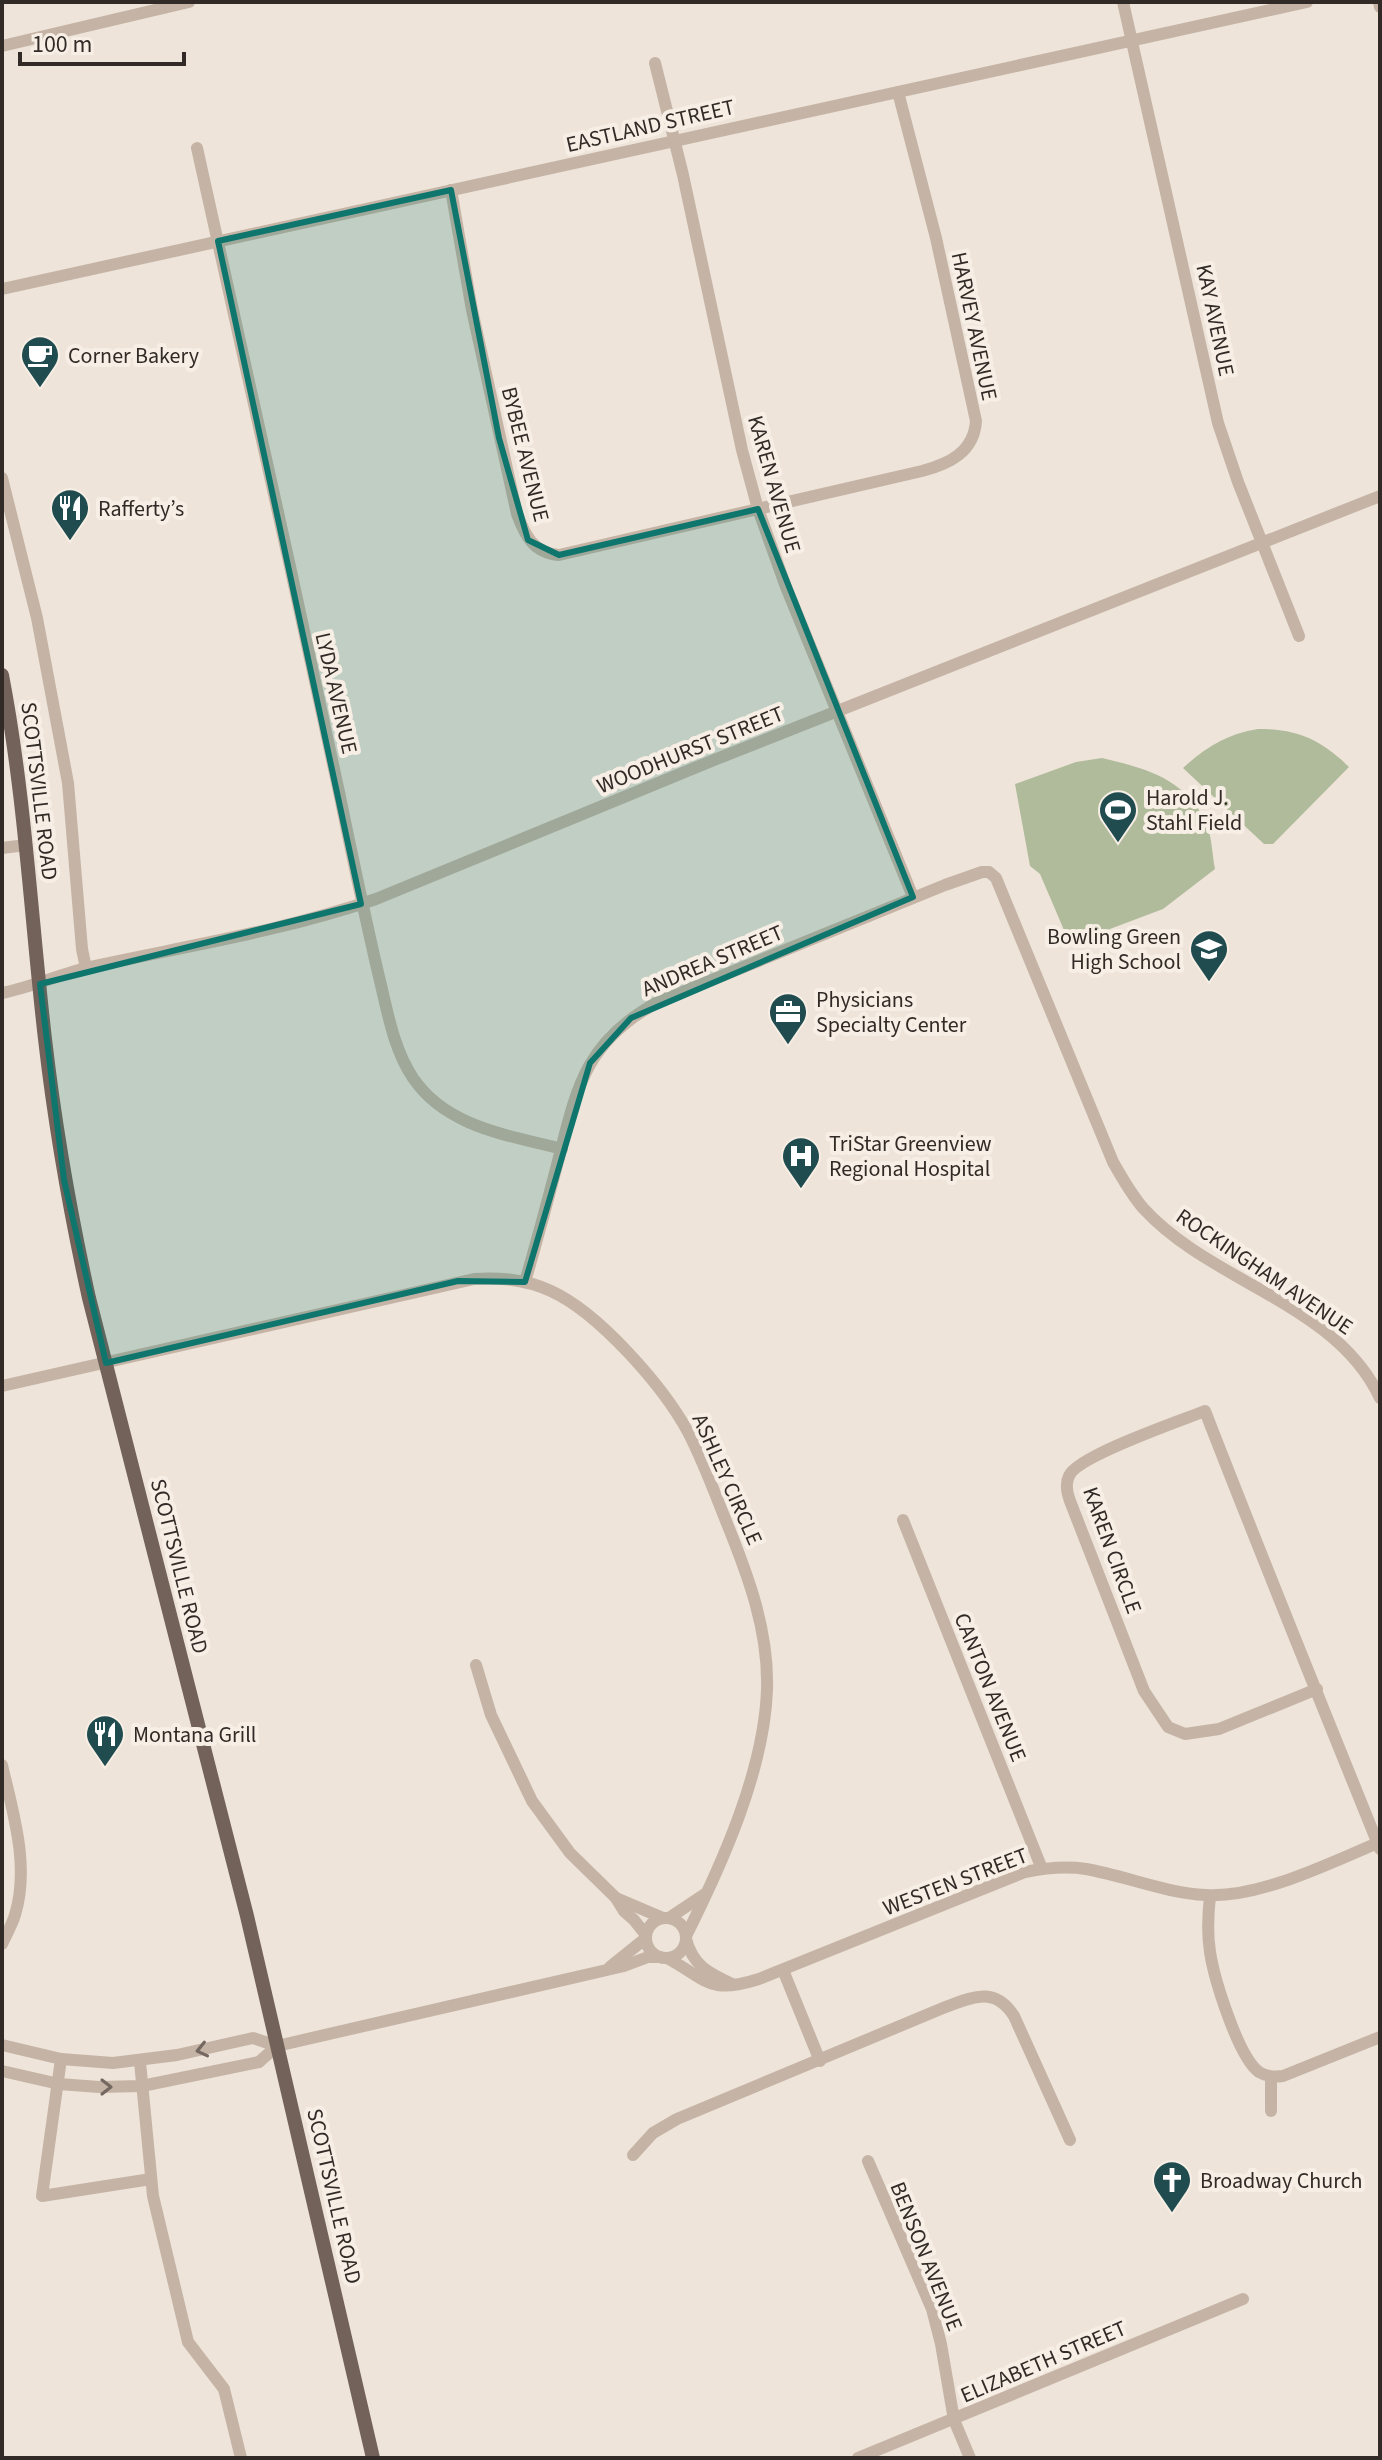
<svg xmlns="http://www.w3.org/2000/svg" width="1382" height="2460" viewBox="0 0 1382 2460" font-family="'Source Sans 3',sans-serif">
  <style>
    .green { fill: #b0bb9b }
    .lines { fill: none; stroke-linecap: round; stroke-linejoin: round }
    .minor { stroke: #c5b4a6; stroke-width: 12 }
    .major { stroke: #726259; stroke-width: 14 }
    .oneway { stroke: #746860 }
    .marked { fill: #0f766e; fill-opacity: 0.2; stroke: #0f766e; stroke-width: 6; stroke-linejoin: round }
    .labels { text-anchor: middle; stroke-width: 8; stroke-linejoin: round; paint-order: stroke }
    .street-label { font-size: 22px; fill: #322a26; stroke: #f7eee5 }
    .poi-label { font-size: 22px; fill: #322a26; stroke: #f7eee5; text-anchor: start }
  </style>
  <rect width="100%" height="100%" fill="#eee4d9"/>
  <g class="green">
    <path d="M 1258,729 C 1298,729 1321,740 1349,767 L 1273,844 L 1264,844 L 1183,768 C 1206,747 1227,734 1258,729 Z"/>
    <path d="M 1102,758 C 1145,768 1183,778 1205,820 C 1212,834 1212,854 1215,869 L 1163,909 L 1078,941 L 1067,937 L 1040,874 L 1030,866 L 1015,784 L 1076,762 Z"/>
  </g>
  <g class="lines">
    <g class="minor">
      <path d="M 1123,2 L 1218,423 L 1238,482 L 1299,636"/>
      <path d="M 1379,2 L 1380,7"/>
      <path d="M 2,46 L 189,2"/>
      <path d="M 655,63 L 683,175 L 742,450 L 758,509 L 786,587 L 913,897"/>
      <path d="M 197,148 C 245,363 293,577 339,792 C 352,855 365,918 380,981 C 388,1014 394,1050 413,1078 C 446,1127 508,1135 562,1149"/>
      <path d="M 451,190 L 472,310 L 517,514 C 525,535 533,553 559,555 L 922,471 C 949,464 974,452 976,421 L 936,238 L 898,92"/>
      <path d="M 2,289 L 1307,2"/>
      <path d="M 2,478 L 37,618 L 68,783 L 82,949 L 86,968"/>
      <path d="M 2,848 L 26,845"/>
      <path d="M 2,993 C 32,987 60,974 90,967 C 186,946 283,931 376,899 L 714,760 L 1380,496"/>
      <path d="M 525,1282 C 536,1244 546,1207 556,1169 C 576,1092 582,1043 658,1002 L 945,885 L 982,872 L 989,872 L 996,878 L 1113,1162 C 1122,1178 1131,1194 1143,1208 C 1211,1283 1336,1303 1380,1398"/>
      <path d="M 2,1386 L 474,1279 C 500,1277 527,1280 551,1291 C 599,1313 663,1386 688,1432 C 703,1461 714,1491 726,1521 C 748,1575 769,1631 767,1690 C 764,1771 722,1864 686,1936"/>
      <path d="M 903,1520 L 1042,1869"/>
      <path d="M 476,1665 L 491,1715 L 532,1801 L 570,1853 L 616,1898 L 624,1911 L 634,1920 L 646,1935"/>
      <path d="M 1317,1689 L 1219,1729 L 1185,1734 L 1168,1727 L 1144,1691 L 1070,1501 C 1067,1493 1065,1484 1069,1476 C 1077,1456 1180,1421 1205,1411 C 1262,1558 1321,1703 1380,1849"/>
      <path d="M 2,1765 C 13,1813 30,1866 15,1915 C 12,1925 6,1935 2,1944"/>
      <path d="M 1210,1896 C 1208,1914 1207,1933 1210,1952 C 1214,1978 1238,2057 1259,2072 C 1267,2077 1274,2077 1283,2076 L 1380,2037"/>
      <path d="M 616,1898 L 663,1918"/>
      <circle cx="666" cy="1938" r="20"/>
      <path d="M 669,1918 L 705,1894"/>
      <path d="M 686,1939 C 693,1966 709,1973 732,1984"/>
      <path d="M 667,1958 C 708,1980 708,1995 759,1979 L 1025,1872 C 1045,1868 1066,1866 1086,1869 C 1126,1876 1165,1893 1206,1895 C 1261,1898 1329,1863 1380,1842"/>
      <path d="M 610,1967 L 646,1938"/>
      <path d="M 783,1970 L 820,2061"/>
      <path d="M 2,2045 L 61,2059 L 113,2063 L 177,2055 L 253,2038 L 277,2046"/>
      <path d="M 61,2059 L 42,2196 L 151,2179"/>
      <path d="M 140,2062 L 153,2196 L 188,2342 L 224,2389 L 241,2458"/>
      <path d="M 2,2071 L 59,2084 L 99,2087 L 142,2086 L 259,2062 L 277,2046 L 624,1966 L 648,1957 L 660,1957"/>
      <path d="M 1271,2111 L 1271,2077"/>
      <path d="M 633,2155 L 653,2133 L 677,2119 L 943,2008 C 971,1998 994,1985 1014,2016 L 1070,2140"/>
      <path d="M 868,2161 L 932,2309 L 941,2344 L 954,2420 L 970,2458"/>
      <path d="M 858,2458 L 1243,2299"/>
    </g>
    <path class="major" d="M 2,675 C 25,795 31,918 45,1039 C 55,1126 70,1212 89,1298 L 247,1916 L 373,2458"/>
  </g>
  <defs><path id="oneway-chevron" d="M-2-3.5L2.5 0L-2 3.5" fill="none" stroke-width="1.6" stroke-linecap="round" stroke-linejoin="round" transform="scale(2)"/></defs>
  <g class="oneway">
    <use href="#oneway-chevron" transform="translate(202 2050) rotate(167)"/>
    <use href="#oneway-chevron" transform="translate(106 2087)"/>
  </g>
  <path class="marked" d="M 451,190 L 499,438 L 528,540 L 559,555 L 758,509 L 913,897 L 631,1018 L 590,1063 L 525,1282 L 458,1281 L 106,1363 L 64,1180 L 40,984 L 361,904 L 218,241 Z"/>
  <defs>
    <symbol id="cafe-pin" viewBox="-11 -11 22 30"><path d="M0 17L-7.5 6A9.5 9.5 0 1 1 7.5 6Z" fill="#204c4f" stroke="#f7eee5"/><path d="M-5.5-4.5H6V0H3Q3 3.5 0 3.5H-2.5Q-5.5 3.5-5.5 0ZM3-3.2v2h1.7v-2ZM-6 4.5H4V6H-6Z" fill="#fff"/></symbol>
    <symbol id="restaurant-pin" viewBox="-11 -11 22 30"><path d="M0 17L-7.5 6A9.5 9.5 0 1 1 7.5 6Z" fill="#204c4f" stroke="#f7eee5"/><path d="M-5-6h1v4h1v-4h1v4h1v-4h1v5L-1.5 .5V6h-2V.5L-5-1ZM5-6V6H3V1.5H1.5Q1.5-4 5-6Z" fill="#fff"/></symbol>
    <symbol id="stadium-pin" viewBox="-11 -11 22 30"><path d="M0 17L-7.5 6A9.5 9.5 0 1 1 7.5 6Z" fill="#204c4f" stroke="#f7eee5"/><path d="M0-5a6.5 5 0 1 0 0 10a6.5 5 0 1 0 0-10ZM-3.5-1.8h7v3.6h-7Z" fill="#fff"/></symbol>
    <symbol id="school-pin" viewBox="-11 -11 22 30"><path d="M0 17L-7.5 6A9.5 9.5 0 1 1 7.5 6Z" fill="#204c4f" stroke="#f7eee5"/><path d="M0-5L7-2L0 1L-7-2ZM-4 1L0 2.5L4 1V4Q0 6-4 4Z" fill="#fff"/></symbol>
    <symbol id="office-pin" viewBox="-11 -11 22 30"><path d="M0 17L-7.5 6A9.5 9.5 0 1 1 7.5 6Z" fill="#204c4f" stroke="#f7eee5"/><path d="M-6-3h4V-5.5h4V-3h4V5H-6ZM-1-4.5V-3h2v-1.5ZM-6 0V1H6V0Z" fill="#fff"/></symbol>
    <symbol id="hospital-pin" viewBox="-11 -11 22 30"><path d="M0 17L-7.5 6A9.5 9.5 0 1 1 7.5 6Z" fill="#204c4f" stroke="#f7eee5"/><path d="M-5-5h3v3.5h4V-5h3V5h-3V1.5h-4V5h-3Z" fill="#fff"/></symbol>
    <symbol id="church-pin" viewBox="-11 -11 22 30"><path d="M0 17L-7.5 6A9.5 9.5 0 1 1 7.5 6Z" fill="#204c4f" stroke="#f7eee5"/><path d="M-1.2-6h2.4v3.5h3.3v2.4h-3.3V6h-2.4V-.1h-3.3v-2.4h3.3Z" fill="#fff"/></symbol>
  </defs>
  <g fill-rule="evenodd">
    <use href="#cafe-pin" x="18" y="333" width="44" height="60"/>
    <use href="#restaurant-pin" x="48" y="486" width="44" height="60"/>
    <use href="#stadium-pin" x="1096" y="788" width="44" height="60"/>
    <use href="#school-pin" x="1187" y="927" width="44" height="60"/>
    <use href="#office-pin" x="766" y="990" width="44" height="60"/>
    <use href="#hospital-pin" x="779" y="1134" width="44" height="60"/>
    <use href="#restaurant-pin" x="83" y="1712" width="44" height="60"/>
    <use href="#church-pin" x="1150" y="2158" width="44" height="60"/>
  </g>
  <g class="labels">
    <g class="street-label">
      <text transform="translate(650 125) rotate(-13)" y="8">EASTLAND STREET</text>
      <text transform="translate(1216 320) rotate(78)" y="8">KAY AVENUE</text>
      <text transform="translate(975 326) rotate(78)" y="8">HARVEY AVENUE</text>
      <text transform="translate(526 454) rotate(76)" y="8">BYBEE AVENUE</text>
      <text transform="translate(775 484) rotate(74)" y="8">KAREN AVENUE</text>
      <text transform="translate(337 693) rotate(77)" y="8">LYDA AVENUE</text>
      <text transform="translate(690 749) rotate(-22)" y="8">WOODHURST STREET</text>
      <text transform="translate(40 791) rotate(83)" y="8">SCOTTSVILLE ROAD</text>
      <text transform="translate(712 960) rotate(-23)" y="8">ANDREA STREET</text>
      <text transform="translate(1265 1271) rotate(34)" y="8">ROCKINGHAM AVENUE</text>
      <text transform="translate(728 1479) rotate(66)" y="8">ASHLEY CIRCLE</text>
      <text transform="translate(1113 1550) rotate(70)" y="8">KAREN CIRCLE</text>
      <text transform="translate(180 1566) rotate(76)" y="8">SCOTTSVILLE ROAD</text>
      <text transform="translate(991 1687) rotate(68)" y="8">CANTON AVENUE</text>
      <text transform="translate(955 1881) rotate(-21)" y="8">WESTEN STREET</text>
      <text transform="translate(335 2196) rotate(77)" y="8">SCOTTSVILLE ROAD</text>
      <text transform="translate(927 2256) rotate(68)" y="8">BENSON AVENUE</text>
      <text transform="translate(1043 2361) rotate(-23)" y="8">ELIZABETH STREET</text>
    </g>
    <g class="poi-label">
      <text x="68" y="363">Corner Bakery</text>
      <text x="98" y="516">Rafferty’s</text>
      <text x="1146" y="805">Harold J.<tspan x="1146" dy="25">Stahl Field</tspan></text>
      <text x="1181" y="944" text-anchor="end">Bowling Green<tspan x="1181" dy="25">High School</tspan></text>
      <text x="816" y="1007">Physicians<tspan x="816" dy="25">Specialty Center</tspan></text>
      <text x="829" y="1151">TriStar Greenview<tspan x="829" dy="25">Regional Hospital</tspan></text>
      <text x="133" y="1742">Montana Grill</text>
      <text x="1200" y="2188">Broadway Church</text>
    </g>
  </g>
  <rect width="1382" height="2460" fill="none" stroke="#322a26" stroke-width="8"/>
  <path d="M20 52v12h164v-12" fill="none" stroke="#322a26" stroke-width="4"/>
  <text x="32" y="52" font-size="24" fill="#322a26" stroke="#f7eee5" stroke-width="6" paint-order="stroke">100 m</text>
</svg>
